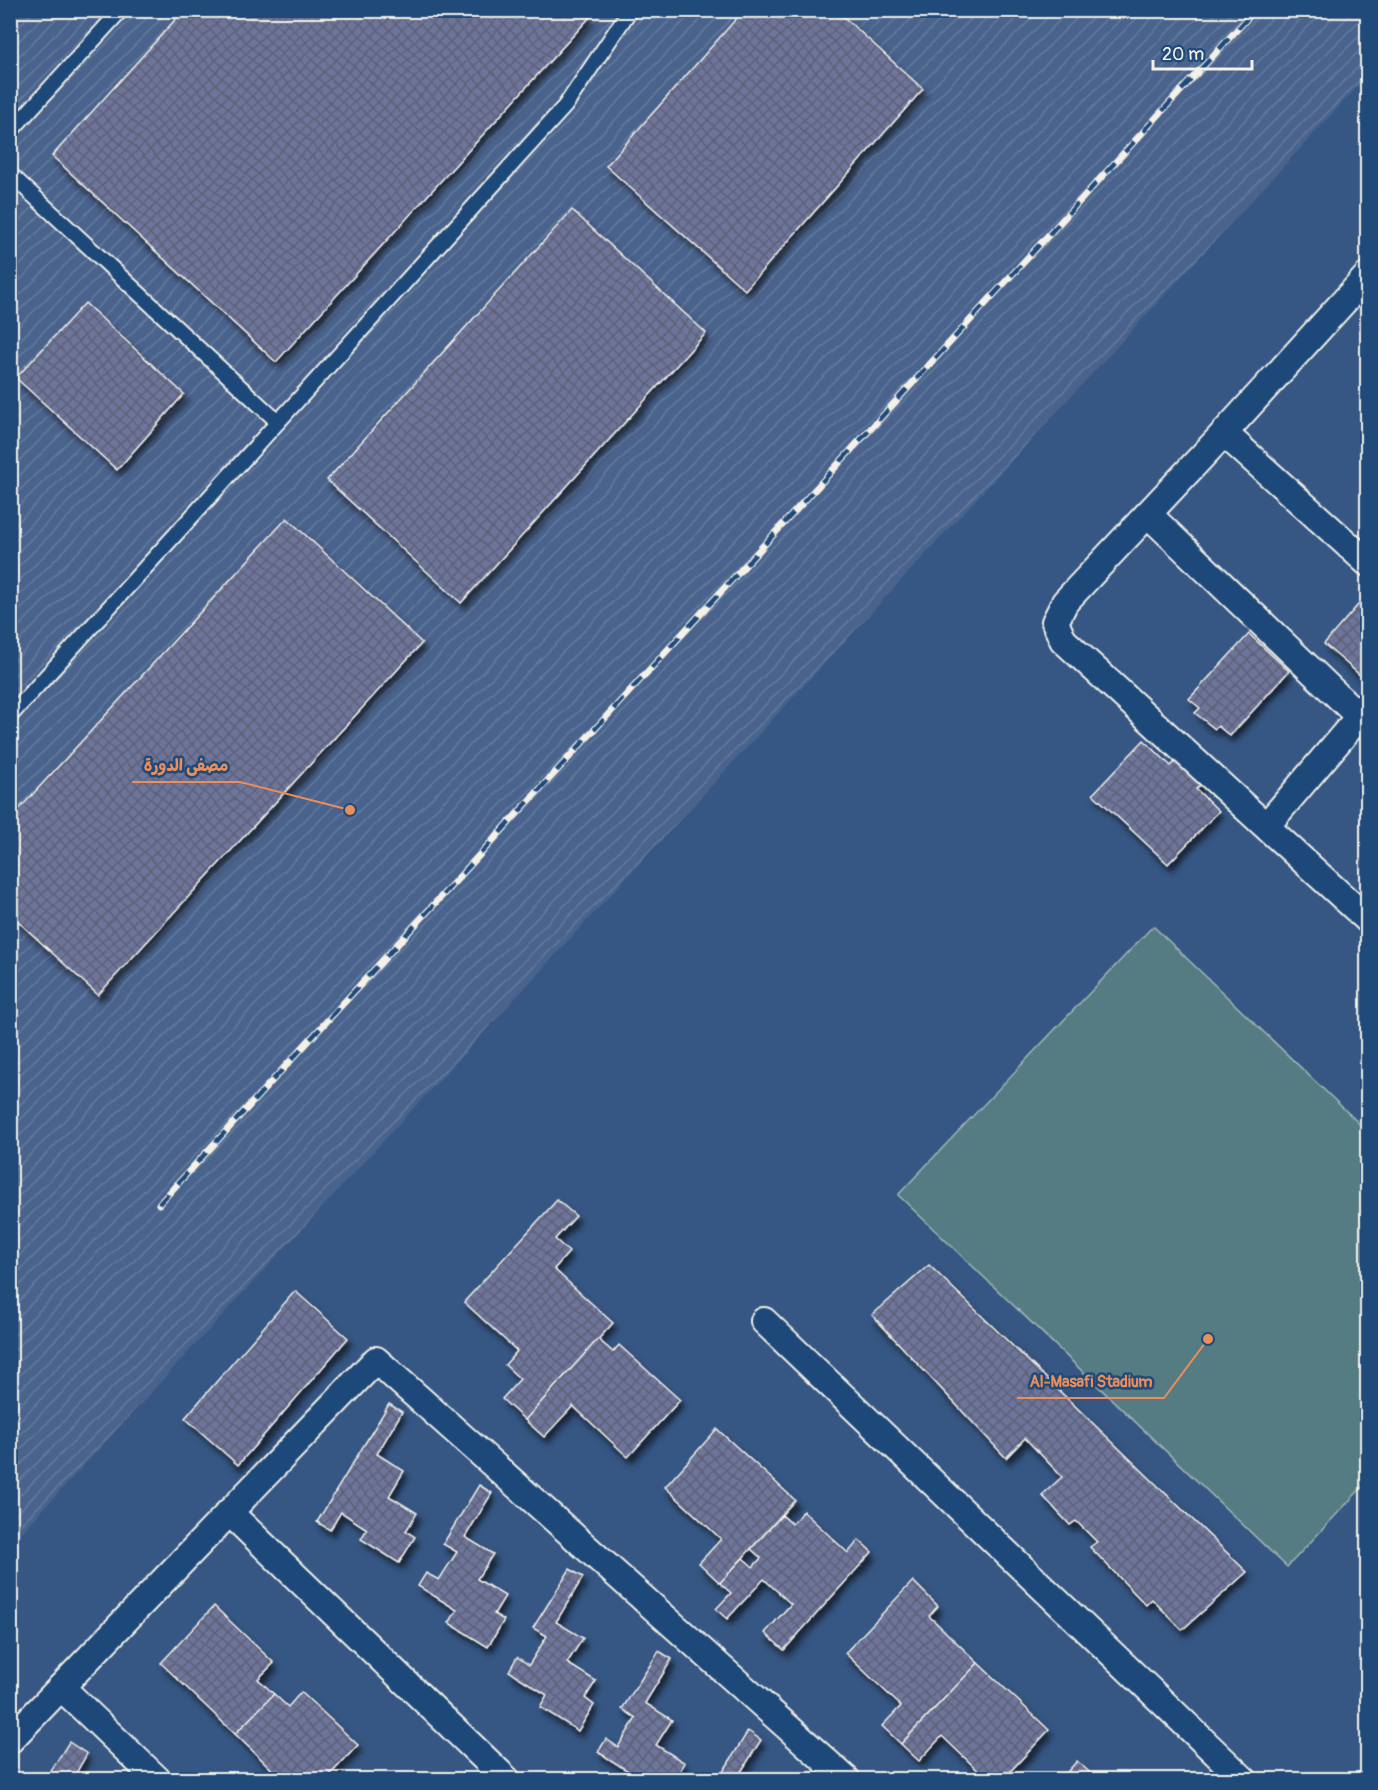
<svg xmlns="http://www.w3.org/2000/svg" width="1378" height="1790" viewBox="0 0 1378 1790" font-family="Pangolin,'Playpen Sans Arabic',sans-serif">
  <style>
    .industrial { fill: url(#industrial-furrows) }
    .green { fill: #557c83; stroke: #a4b6b6; stroke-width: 1.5 }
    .building { fill: url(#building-cross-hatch); stroke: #f4f1e8; stroke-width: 1.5; filter: url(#shadow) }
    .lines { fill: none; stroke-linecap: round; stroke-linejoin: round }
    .service-casing { stroke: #f4f1e8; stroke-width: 18 }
    .minor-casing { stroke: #f4f1e8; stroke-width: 30 }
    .service { stroke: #1f4a7a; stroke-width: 14 }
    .minor { stroke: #1f4a7a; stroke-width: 26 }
    .rail-casing { stroke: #f4f1e8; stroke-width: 7 }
    .rail { stroke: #1f4a7a; stroke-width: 4.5; stroke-dasharray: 14; stroke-linecap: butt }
    .leader { fill: none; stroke: #ec8e59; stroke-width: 2 }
    .callout-dot { fill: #ec8e59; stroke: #1f4a7a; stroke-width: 2 }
    .callout-label { font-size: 16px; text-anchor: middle; font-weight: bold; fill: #ec8e59; stroke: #1f4a7a; stroke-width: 5; stroke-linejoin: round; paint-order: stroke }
  </style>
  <defs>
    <pattern id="industrial-furrows" width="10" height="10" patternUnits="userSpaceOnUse" patternTransform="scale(1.5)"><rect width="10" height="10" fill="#49638d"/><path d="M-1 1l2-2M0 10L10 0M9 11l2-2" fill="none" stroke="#647a9d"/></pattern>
    <pattern id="building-cross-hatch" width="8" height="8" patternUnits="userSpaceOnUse" patternTransform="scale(1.5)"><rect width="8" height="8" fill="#6d749b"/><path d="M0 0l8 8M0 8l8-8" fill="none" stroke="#5d6075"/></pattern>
    <filter id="shadow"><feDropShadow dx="3.5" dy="6" stdDeviation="3" flood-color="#0009"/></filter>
  </defs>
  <rect width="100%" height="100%" fill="#365784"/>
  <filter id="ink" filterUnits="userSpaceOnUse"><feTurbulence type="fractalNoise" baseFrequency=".0167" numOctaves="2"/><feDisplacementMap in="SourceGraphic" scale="12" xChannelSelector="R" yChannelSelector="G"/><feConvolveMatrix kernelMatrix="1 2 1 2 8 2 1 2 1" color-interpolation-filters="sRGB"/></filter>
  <g filter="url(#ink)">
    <path class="industrial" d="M 11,11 L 1367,11 L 1367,76 L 11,1544 Z"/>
    <path class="green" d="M 1153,926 L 1367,1131 L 1367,1482 L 1287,1567 L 898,1195 Z"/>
    <g class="building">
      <path d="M 184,10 L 582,10 L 590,17 L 276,362 L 52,156 Z"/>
      <path d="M 744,10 L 836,10 L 923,89 L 745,290 L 606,166 Z"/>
      <path d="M 572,210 L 706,333 L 461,603 L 327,480 Z"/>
      <path d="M 85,303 L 184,394 L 117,470 L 16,378 Z"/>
      <path d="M 287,518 L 422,643 L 98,995 L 10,914 L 10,819 Z"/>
      <path d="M 1364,598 L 1368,601 L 1368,682 L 1324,644 Z"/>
      <path d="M 1249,634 L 1289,671 L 1230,736 L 1218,726 L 1215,729 L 1195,713 L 1200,708 L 1189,699 Z"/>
      <path d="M 1144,740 L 1171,766 L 1177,760 L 1202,783 L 1196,789 L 1219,811 L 1168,864 L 1093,794 Z"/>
      <path d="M 557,1200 L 576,1216 L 555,1239 L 569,1252 L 554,1269 L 613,1323 L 525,1420 L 502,1399 L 520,1379 L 505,1365 L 517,1351 L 464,1302 Z"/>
      <path d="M 929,1265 L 1247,1572 L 1182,1630 L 1152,1599 L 1146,1605 L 1090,1547 L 1097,1542 L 1076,1521 L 1070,1525 L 1042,1495 L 1062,1477 L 1025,1438 L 1006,1458 L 872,1315 Z"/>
      <path d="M 295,1291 L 348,1338 L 238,1465 L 185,1418 Z"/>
      <path d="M 598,1339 L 613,1352 L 619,1345 L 680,1400 L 628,1457 L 573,1406 L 544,1437 L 525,1420 Z"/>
      <path d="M 389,1404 L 402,1412 L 377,1454 L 404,1471 L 389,1496 L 417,1513 L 406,1531 L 415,1537 L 399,1563 L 361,1539 L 367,1529 L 341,1512 L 330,1530 L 317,1522 Z"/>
      <path d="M 717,1429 L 795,1500 L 720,1583 L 699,1563 L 721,1539 L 665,1487 Z"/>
      <path d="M 479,1485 L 492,1493 L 465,1537 L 493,1554 L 477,1579 L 505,1596 L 494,1614 L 504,1620 L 488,1647 L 449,1623 L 457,1610 L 418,1586 L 426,1573 L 439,1580 L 457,1552 L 443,1544 Z"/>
      <path d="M 803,1511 L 848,1553 L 859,1540 L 872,1552 L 784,1650 L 765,1633 L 791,1604 L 764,1579 L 727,1619 L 716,1609 L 731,1593 L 720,1583 L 743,1558 L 753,1567 L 761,1558 L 751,1549 L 782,1515 L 792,1524 Z"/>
      <path d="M 570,1569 L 583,1577 L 556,1622 L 583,1638 L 567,1663 L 596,1681 L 585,1698 L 594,1705 L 578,1731 L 540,1707 L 547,1695 L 509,1671 L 517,1657 L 529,1665 L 547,1636 L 533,1628 Z"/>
      <path d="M 913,1581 L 938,1606 L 929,1616 L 978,1663 L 901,1744 L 882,1726 L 901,1706 L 845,1653 Z"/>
      <path d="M 214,1606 L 274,1663 L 258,1679 L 274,1694 L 235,1734 L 161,1663 Z"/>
      <path d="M 659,1651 L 672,1659 L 645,1703 L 672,1720 L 656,1745 L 685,1763 L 674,1780 L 634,1780 L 636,1776 L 598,1752 L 606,1739 L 618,1747 L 636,1718 L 622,1709 Z"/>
      <path d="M 978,1663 L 1049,1730 L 1004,1778 L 1005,1780 L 988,1780 L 942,1736 L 919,1761 L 901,1744 Z"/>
      <path d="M 301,1692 L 358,1745 L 325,1780 L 283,1780 L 235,1734 L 274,1694 L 288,1707 Z"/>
      <path d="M 748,1731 L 761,1740 L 736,1780 L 718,1780 Z"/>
      <path d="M 69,1742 L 87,1754 L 75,1775 L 83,1780 L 45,1780 Z"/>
      <path d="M 1077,1761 L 1098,1780 L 1060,1780 Z"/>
    </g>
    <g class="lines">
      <defs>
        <g id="service">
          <path d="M 10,132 L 121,10"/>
          <path d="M 10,174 L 278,422 L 565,106 L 630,10"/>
          <path d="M 10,716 L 278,422"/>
        </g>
        <g id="minor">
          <path d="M 1368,275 L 1224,433 L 1065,602 L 1055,622 L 1063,640 L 1368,920"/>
          <path d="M 1224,433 L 1368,563"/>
          <path d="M 1148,514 L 1368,725"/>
          <path d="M 1267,825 L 1359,717"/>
          <path d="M 764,1321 L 1244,1780"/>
          <path d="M 229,1512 L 507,1780"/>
          <path d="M 61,1687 L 158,1780"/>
          <path d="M 10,1740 L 376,1360 L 847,1780"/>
        </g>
      </defs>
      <use href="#service" class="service-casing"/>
      <use href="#minor" class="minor-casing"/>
      <use href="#service" class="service"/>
      <use href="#minor" class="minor"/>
      <defs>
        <path id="rail" d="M 159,1204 L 1255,10"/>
      </defs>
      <use href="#rail" class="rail-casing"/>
      <use href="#rail" class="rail"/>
    </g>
  </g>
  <path class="leader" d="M350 810L240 782H132M1208 1339L1164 1398H1017"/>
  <g class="callout-dot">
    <circle cx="350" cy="810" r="6"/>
    <circle cx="1208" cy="1339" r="6"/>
  </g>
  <g class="callout-label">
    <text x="186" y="771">مصفى الدورة</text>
    <text x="1091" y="1387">Al-Masafi Stadium</text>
  </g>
  <rect width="1378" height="1790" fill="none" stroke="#1f4a7a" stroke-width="36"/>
  <rect x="18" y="18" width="1342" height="1754" fill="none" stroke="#f4f1e8" stroke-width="2" filter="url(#ink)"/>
  <path d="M1153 60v9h99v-9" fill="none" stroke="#f4f1e8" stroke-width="3"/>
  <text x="1162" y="60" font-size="18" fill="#f4f1e8" stroke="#1f4a7a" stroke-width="4.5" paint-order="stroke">20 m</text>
</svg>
